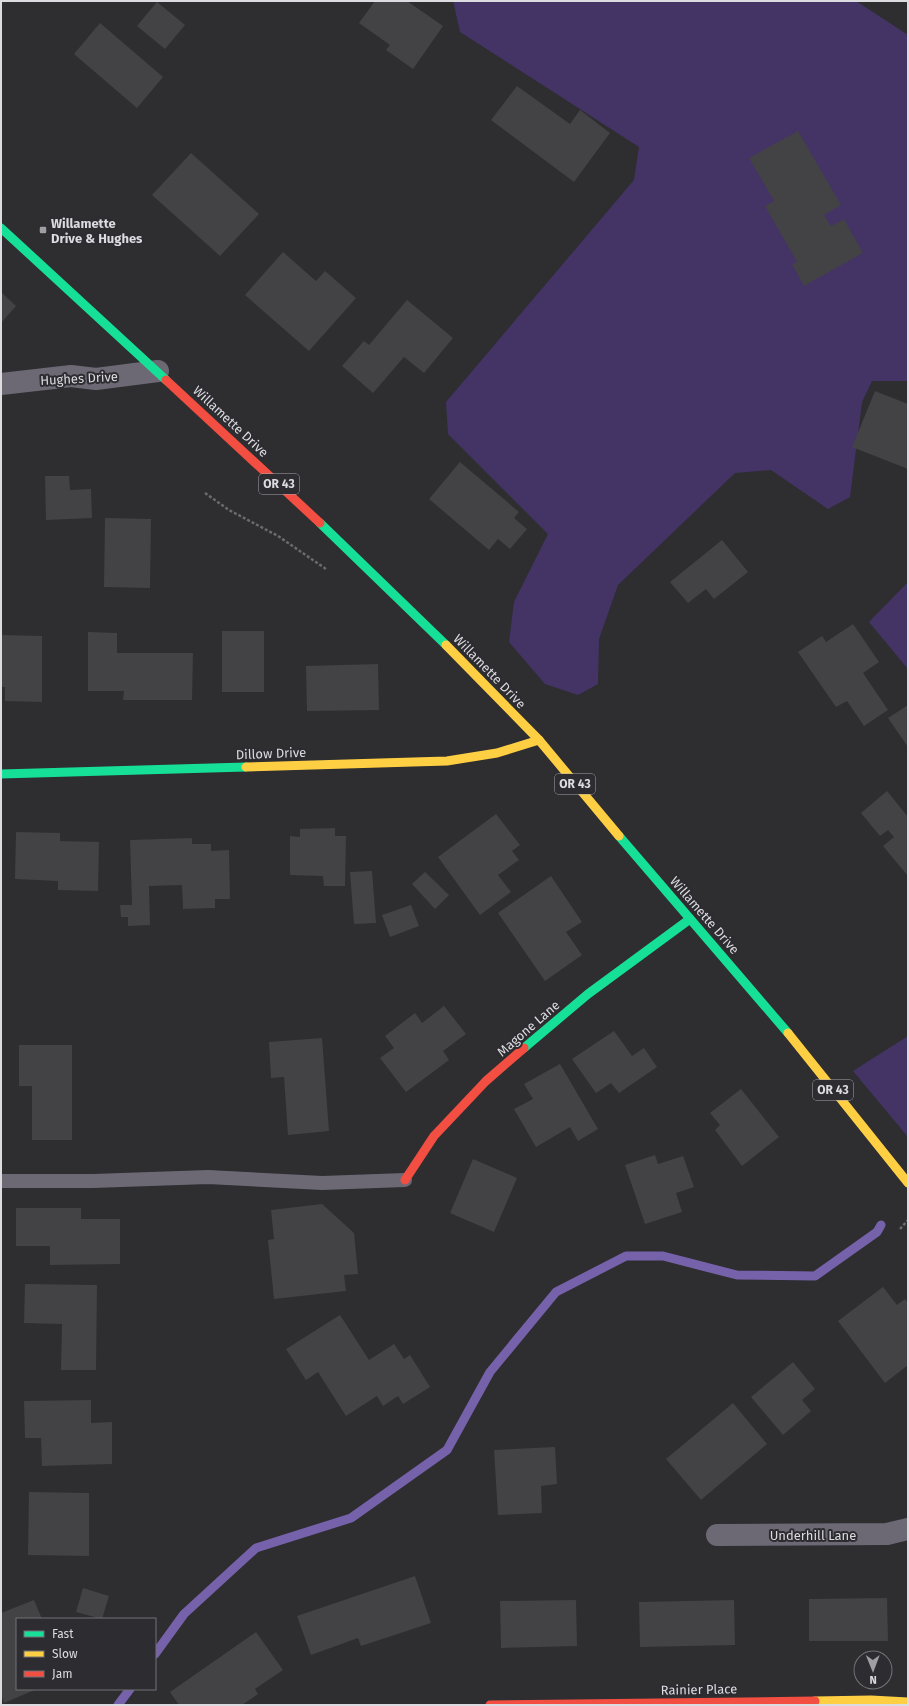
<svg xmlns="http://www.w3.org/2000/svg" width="909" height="1706" viewBox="0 0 909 1706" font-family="'Fira Sans',sans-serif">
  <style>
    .green { fill: #443466 }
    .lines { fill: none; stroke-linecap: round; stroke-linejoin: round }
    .stream { stroke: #7662aa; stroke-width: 9 }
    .building { fill: #434245 }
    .path { stroke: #6c6971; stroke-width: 2.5; stroke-dasharray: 3 2; stroke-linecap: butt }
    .lane { stroke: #6c6974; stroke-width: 14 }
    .street { stroke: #6c6974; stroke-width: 22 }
    .fast { stroke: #16e098; stroke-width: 9 }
    .slow { stroke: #ffcf43; stroke-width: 9 }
    .jam { stroke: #f24e42; stroke-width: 9 }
    .poi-dot { fill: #9f9ea2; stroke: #2d2c31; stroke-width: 1.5 }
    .labels { text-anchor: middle; stroke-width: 4; stroke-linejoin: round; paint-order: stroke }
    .shield { fill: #2d2c31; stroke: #a8a6ab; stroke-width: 1 }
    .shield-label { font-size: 12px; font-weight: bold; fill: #dcdbdf }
    .poi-label { font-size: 13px; font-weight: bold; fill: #dcdbdf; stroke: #2d2c31; text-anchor: start }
    .street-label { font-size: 13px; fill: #dcdbdf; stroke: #2d2c31 }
  </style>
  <rect width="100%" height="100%" fill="#2e2d30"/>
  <g class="green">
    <path d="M 453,1 L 856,1 L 908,35 L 908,381 L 872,381 L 862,402 L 850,497 L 828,509 L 771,470 L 735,473 L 618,585 L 599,639 L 598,684 L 578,695 L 545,684 L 509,642 L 514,602 L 548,534 L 448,434 L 446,402 L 634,180 L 639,147 L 460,32 Z"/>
    <path d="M 908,582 L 908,669 L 869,622 Z"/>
    <path d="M 908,1036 L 908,1137 L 853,1071 Z"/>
  </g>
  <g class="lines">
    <g class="stream">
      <path d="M 155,1654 L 184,1614 L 256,1548 L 351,1518 L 447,1450 L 490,1372 L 556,1292 L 626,1256 L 663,1256 L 737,1275 L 815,1276 L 877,1232 L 881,1225"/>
      <path d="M 118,1705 L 130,1689"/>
    </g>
  </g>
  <g class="building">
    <path d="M 375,1 L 407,1 L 443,26 L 413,69 L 386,50 L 390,45 L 359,23 Z"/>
    <path d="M 157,2 L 185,25 L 165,49 L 137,26 Z"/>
    <path d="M 100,23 L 163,77 L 137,108 L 74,54 Z"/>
    <path d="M 517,86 L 570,124 L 580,110 L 610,133 L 574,182 L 491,120 Z"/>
    <path d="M 798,131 L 841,205 L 824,215 L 831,226 L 844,219 L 863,253 L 804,286 L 792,264 L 797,262 L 765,206 L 774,201 L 749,158 Z"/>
    <path d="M 191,153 L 259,214 L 220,256 L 152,195 Z"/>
    <path d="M 283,252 L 316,281 L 325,271 L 356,298 L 309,351 L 245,295 Z"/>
    <path d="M 1,292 L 16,306 L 1,323 Z"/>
    <path d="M 407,300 L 453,338 L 424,373 L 404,357 L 373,393 L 342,366 L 364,341 L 369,345 Z"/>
    <path d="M 875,391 L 908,404 L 908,469 L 852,447 Z"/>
    <path d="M 460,462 L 519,512 L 514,518 L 527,529 L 510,549 L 498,539 L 489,550 L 429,499 Z"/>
    <path d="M 45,476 L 69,476 L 70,490 L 91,489 L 92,518 L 46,520 Z"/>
    <path d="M 105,518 L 151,519 L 150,588 L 104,587 Z"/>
    <path d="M 722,540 L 748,572 L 714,599 L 706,589 L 688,603 L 670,582 Z"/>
    <path d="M 853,624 L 879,662 L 863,673 L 888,710 L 864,726 L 847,701 L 836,707 L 798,652 L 822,636 L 826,642 Z"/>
    <rect x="222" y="631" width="42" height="61"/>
    <path d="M 88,632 L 117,633 L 117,653 L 193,653 L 192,700 L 123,700 L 124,691 L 88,691 Z"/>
    <path d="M 1,635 L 42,636 L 42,702 L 5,701 L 5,687 L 1,687 Z"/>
    <path d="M 378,664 L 379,710 L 307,711 L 306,666 Z"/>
    <path d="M 908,705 L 908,747 L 888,718 Z"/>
    <path d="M 887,791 L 908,817 L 908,876 L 883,846 L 894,837 L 888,830 L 880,836 L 861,813 Z"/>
    <path d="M 496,814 L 520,845 L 512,851 L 519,860 L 498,875 L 511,892 L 480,915 L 438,857 Z"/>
    <path d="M 335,828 L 335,836 L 346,836 L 345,886 L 324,886 L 323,876 L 290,875 L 290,836 L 300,837 L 300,829 Z"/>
    <path d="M 16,832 L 60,833 L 60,841 L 99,842 L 98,891 L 58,890 L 58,881 L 15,879 Z"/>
    <path d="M 192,838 L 192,844 L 211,844 L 211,851 L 229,850 L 230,899 L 215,899 L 215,908 L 183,909 L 182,885 L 149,886 L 150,925 L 128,926 L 128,917 L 121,917 L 120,905 L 132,905 L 130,840 Z"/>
    <path d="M 372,871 L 376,923 L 354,924 L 350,872 Z"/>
    <path d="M 425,872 L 449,895 L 435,909 L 412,884 Z"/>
    <path d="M 551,876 L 582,922 L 566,932 L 582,955 L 545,981 L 498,913 Z"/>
    <path d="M 411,905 L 419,926 L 390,937 L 382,915 Z"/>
    <path d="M 444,1006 L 466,1034 L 443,1051 L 449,1060 L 406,1092 L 380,1058 L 394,1048 L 385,1036 L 415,1013 L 422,1023 Z"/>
    <path d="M 614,1031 L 632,1056 L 644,1048 L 657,1067 L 619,1093 L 611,1083 L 596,1093 L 572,1059 Z"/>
    <path d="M 322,1038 L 329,1131 L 288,1135 L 284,1077 L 271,1078 L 269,1042 Z"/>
    <path d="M 19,1045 L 72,1045 L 72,1140 L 32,1140 L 32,1086 L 19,1086 Z"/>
    <path d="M 560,1064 L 598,1129 L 578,1141 L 570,1127 L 536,1147 L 514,1109 L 533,1099 L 524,1084 Z"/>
    <path d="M 741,1089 L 779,1137 L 742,1166 L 715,1130 L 720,1125 L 710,1113 Z"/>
    <path d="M 655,1155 L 658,1164 L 683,1156 L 694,1187 L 676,1193 L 682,1212 L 645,1224 L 625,1165 Z"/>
    <path d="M 473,1159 L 517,1178 L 494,1232 L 450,1213 Z"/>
    <path d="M 322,1204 L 354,1233 L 358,1274 L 344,1275 L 346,1291 L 274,1299 L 268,1240 L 274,1239 L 271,1210 Z"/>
    <path d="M 16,1208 L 81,1208 L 81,1219 L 120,1219 L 120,1264 L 50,1265 L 50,1246 L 16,1246 Z"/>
    <path d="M 25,1284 L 97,1285 L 96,1370 L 61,1370 L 62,1324 L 24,1323 Z"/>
    <path d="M 883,1287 L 897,1305 L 905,1299 L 908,1303 L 908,1365 L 885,1383 L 838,1321 Z"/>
    <path d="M 340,1315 L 369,1360 L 394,1344 L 404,1359 L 410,1355 L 430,1387 L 403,1404 L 398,1396 L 383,1406 L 377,1396 L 346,1416 L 318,1372 L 306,1380 L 286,1349 Z"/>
    <path d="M 793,1362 L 815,1389 L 802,1400 L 811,1411 L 783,1435 L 751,1397 Z"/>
    <path d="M 91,1400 L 91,1423 L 112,1422 L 112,1464 L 42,1466 L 41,1438 L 25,1438 L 24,1401 Z"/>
    <path d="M 733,1403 L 767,1444 L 701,1500 L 666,1459 Z"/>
    <path d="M 555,1447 L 557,1484 L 541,1486 L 542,1513 L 498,1515 L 494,1450 Z"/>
    <path d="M 29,1492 L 89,1493 L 89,1556 L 28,1555 Z"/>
    <path d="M 415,1576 L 431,1623 L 361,1646 L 358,1638 L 311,1655 L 297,1616 Z"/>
    <path d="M 83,1588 L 109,1596 L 102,1619 L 76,1612 Z"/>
    <path d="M 887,1598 L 888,1641 L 809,1641 L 809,1599 Z"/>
    <path d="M 34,1600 L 42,1619 L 17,1619 L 17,1689 L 37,1689 L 4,1703 L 1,1694 L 1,1613 Z"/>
    <path d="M 576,1600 L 577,1646 L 501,1648 L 500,1601 Z"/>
    <path d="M 734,1600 L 735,1645 L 640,1647 L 639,1602 Z"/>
    <path d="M 256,1632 L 283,1670 L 255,1689 L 258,1694 L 242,1705 L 179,1705 L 170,1692 Z"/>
  </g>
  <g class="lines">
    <g class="path">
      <path d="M 205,493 L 229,510 L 278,536 L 326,569"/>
      <path d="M 900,1229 L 908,1220"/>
    </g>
    <path class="lane" d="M 1,1181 L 93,1181 L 208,1177 L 322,1183 L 405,1180"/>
    <g class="street">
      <path d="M 1,384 L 71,376 L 96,379 L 158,371"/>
      <path d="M 717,1535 L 887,1534 L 908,1529"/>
    </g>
    <g class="fast">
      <path d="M 1,228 L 166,380"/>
      <path d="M 320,523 L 446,645"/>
      <path d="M 1,774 L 246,767"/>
      <path d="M 619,836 L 788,1033"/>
      <path d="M 524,1048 L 588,994 L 690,919"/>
    </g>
    <g class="slow">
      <path d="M 446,645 L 539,740 L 619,836"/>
      <path d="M 246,767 L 447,761 L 497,753 L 539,740"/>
      <path d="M 788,1033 L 908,1183"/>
      <path d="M 815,1701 L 871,1700 L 908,1702"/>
    </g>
    <g class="jam">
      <path d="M 166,380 L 320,523"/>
      <path d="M 405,1180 L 434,1136 L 486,1081 L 524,1048"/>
      <path d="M 490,1705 L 815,1701"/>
    </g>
  </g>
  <rect class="poi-dot" x="39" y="226" width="8" height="8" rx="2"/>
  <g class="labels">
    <g class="shield">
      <rect x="259" y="474" width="40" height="20" rx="3"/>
      <rect x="555" y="774" width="40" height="20" rx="3"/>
      <rect x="813" y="1080" width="40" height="20" rx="3"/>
    </g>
    <g class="shield-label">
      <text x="279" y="488">OR 43</text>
      <text x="575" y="788">OR 43</text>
      <text x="833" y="1094">OR 43</text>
    </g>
    <g class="poi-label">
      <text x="51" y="228">Willamette<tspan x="51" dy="15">Drive &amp; Hughes</tspan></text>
    </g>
    <g class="street-label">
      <text transform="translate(79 378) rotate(-3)" y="5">Hughes Drive</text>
      <text transform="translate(231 421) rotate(43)" y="5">Willamette Drive</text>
      <text transform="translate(490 671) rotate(46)" y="5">Willamette Drive</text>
      <text transform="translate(271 753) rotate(-2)" y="5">Dillow Drive</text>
      <text transform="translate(705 915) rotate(49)" y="5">Willamette Drive</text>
      <text transform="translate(528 1028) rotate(-41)" y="5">Magone Lane</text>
      <text x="813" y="1540">Underhill Lane</text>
      <text transform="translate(699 1689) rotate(-1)" y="5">Rainier Place</text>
    </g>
  </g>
  <rect width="909" height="1706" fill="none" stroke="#dcdbdf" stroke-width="4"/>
  <rect x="16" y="1618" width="140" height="72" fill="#2d2c31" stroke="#737277"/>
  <rect x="24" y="1631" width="20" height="6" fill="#16e098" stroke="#737277"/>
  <text x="52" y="1638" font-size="12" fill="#dcdbdf">Fast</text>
  <rect x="24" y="1651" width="20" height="6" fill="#ffcf43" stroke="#737277"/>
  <text x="52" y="1658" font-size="12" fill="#dcdbdf">Slow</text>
  <rect x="24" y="1671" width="20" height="6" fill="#f24e42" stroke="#737277"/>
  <text x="52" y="1678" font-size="12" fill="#dcdbdf">Jam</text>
  <g transform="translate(873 1670) rotate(179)"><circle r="19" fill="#2d2c31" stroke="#737277"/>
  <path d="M0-3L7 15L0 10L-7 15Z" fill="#9f9ea2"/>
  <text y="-6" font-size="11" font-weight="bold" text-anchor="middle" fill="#dcdbdf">N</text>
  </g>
</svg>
